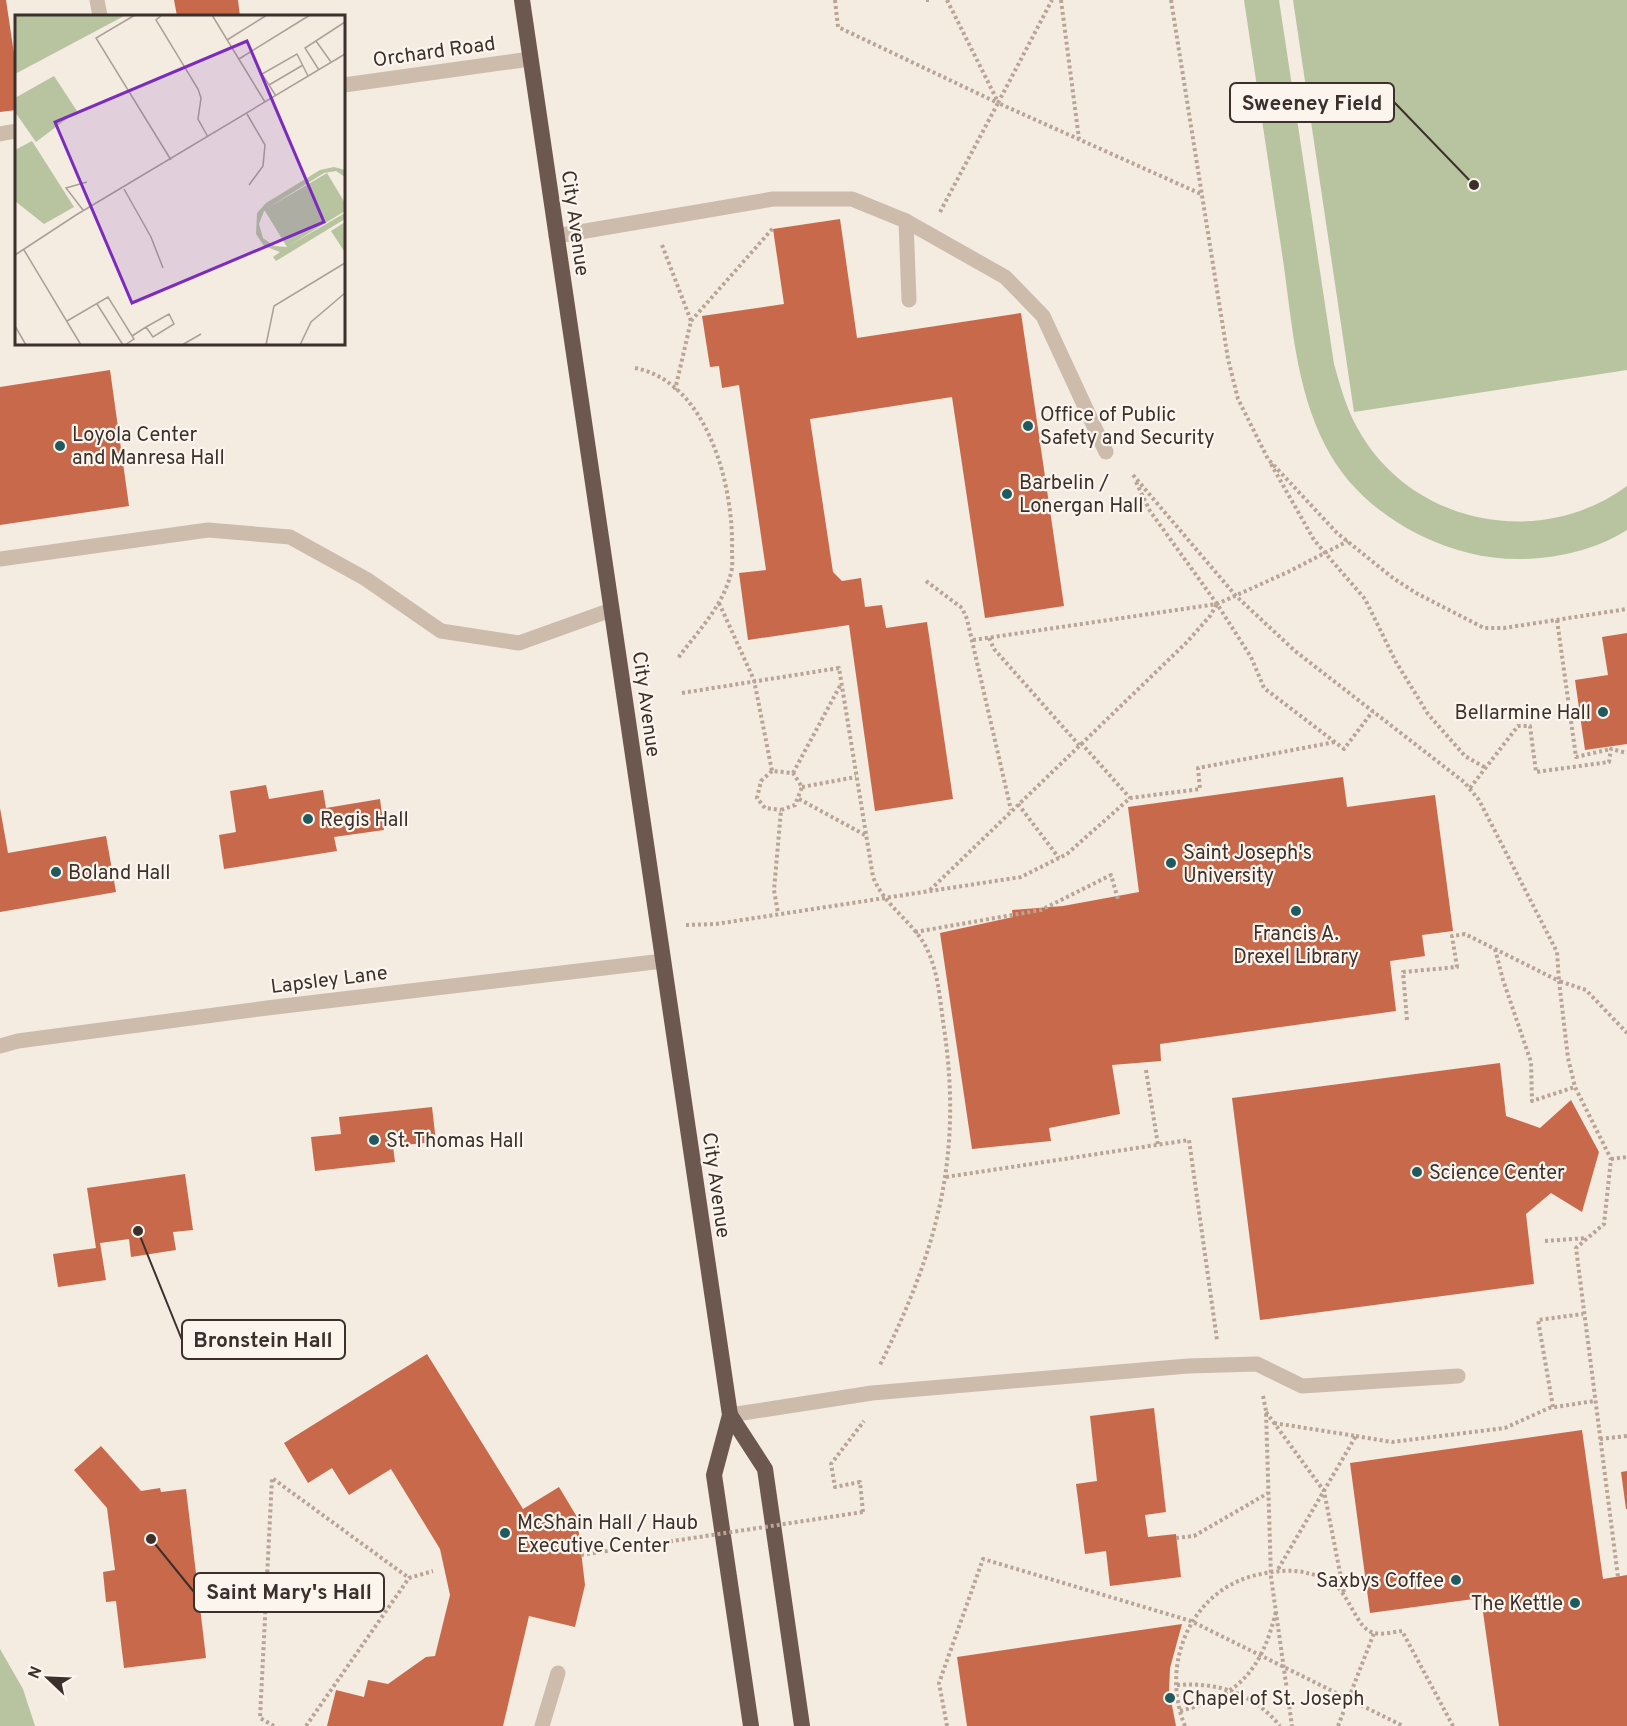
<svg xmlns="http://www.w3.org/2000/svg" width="1627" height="1726" viewBox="0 0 1627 1726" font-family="Overpass,sans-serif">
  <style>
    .green { fill: #b8c4a0 }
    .building { fill: #c8694b }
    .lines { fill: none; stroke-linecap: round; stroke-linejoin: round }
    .path { stroke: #b9a596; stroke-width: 4; stroke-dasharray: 3 3; stroke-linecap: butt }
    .service { stroke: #cdbbac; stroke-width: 15 }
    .minor { stroke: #cdbbac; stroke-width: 15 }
    .trunk { stroke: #6c584f; stroke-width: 16 }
    .path-bridge { stroke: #b9a596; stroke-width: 4; stroke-dasharray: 3 3; stroke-linecap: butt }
    .poi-dot { fill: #1f5a5e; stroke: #fbf5ee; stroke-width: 2 }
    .labels { text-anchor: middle; stroke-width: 4.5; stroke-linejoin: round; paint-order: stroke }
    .street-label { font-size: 20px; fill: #3b302b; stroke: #fbf5ee }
    .poi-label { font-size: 20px; fill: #3b302b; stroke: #fbf5ee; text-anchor: start }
    .inset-road { fill: none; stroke: #aaa098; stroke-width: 1.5 }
    .view { fill: #7b2cbf; fill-opacity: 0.15; stroke: #7b2cbf; stroke-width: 3 }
    .inset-edge { fill: none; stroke: #3b302b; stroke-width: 3 }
    .leader { fill: none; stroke: #3b302b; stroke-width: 2 }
    .callout-dot { fill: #3b302b; stroke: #fbf5ee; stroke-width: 2 }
    .callout { fill: #fbf5ee; stroke: #3b302b; stroke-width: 2 }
    .callout-label { font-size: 21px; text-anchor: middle; font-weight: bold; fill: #3b302b }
  </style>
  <rect width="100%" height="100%" fill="#f4ebe1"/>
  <g class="green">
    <path d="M 1244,0 L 1279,0 L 1334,364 C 1341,389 1348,414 1362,436 C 1418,527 1543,548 1627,486 L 1627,530 C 1583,558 1519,566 1469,553 C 1411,539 1352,500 1325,445 C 1296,388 1292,323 1283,260 C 1270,173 1257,87 1244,0 Z"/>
    <path d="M 1293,0 L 1627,0 L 1627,370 L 1354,412 Z"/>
    <path d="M 0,1649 L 23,1689 L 35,1726 L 0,1726 Z"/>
  </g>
  <g class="building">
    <path d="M 0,0 L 6,0 L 16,67 L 16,110 L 0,112 Z"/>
    <path d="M 174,0 L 238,0 L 240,16 L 177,16 Z"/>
    <path d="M 840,219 L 857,338 L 1021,313 L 1064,606 L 985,618 L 952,397 L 810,419 L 833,572 L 842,581 L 861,578 L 865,607 L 882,605 L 886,628 L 927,622 L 953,799 L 875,811 L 849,625 L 748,640 L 739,573 L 766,570 L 739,385 L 722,388 L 719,366 L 710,367 L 702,316 L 784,304 L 773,229 Z"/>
    <path d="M 110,370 L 129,506 L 0,525 L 0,387 Z"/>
    <path d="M 1627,633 L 1627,744 L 1585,750 L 1575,680 L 1608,675 L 1602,637 Z"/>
    <path d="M 1343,777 L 1347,807 L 1435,795 L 1453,931 L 1422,935 L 1425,956 L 1390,961 L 1396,1011 L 1160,1044 L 1161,1061 L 1112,1065 L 1120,1114 L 1049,1128 L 1051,1141 L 972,1149 L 940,933 L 1013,917 L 1012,910 L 1063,906 L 1139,892 L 1128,807 Z"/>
    <path d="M 266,785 L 269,799 L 323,790 L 326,808 L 380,799 L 384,830 L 334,837 L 337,851 L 224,869 L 219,835 L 236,832 L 230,791 Z"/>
    <path d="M 0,808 L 8,853 L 106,836 L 116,892 L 0,912 Z"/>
    <path d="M 1500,1063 L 1506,1116 L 1540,1128 L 1571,1100 L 1599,1152 L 1582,1212 L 1551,1193 L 1526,1214 L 1534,1284 L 1260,1320 L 1232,1098 Z"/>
    <path d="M 432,1107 L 436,1142 L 393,1146 L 395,1162 L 315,1171 L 311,1137 L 341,1134 L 339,1117 Z"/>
    <path d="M 185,1174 L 193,1230 L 173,1232 L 176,1250 L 131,1257 L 129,1239 L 100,1243 L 106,1280 L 58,1287 L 53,1254 L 96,1248 L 87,1188 Z"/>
    <path d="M 427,1354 L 523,1509 L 559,1487 L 577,1517 L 585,1585 L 575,1627 L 529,1616 L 503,1726 L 327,1726 L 336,1690 L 364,1697 L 368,1680 L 388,1684 L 426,1657 L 435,1656 L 450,1595 L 440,1549 L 391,1469 L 349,1495 L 332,1468 L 308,1483 L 284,1443 Z"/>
    <path d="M 1154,1408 L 1166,1512 L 1145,1515 L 1148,1537 L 1176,1534 L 1181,1577 L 1110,1586 L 1106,1551 L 1085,1554 L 1076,1484 L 1097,1481 L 1090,1416 Z"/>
    <path d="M 1582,1430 L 1603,1579 L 1627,1575 L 1627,1726 L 1499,1726 L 1481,1598 L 1370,1613 L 1350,1463 Z"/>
    <path d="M 101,1446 L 141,1491 L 160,1488 L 161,1492 L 186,1489 L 206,1658 L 124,1668 L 116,1601 L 106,1602 L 103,1572 L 115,1570 L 107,1508 L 74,1470 Z"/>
    <path d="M 1627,1471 L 1627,1509 L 1626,1509 L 1621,1472 Z"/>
    <path d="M 1182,1624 L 1170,1668 L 1169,1690 L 1176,1726 L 967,1726 L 957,1657 Z"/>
  </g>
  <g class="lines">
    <g class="path">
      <path d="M 835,0 L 838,27 L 998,103"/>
      <path d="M 926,0 L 931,0"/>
      <path d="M 947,0 L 998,102"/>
      <path d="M 1061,0 L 1079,139"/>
      <path d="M 1171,0 L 1228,359 L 1238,399 L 1268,459 L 1337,533 L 1393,578 L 1416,593 L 1484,628 L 1504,628 L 1627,609"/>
      <path d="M 998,103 L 1052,0"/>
      <path d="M 940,212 L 998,103 L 1201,194"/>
      <path d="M 662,245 L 691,321 L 675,390"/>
      <path d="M 691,321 L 774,227"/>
      <path d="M 635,368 C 708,382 734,487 732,551 C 732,558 733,566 731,573 C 723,606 698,631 678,658"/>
      <path d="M 1271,464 L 1314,540 L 1365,599 L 1396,662 L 1428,714 L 1465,756 L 1486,768"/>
      <path d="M 1133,475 L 1236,596 L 1295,651 L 1464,782 L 1479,800 L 1557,952 L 1559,981 L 1586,990 L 1627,1033"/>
      <path d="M 1136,482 L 1150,511 L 1217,604 L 1251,657 L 1264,688 L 1344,749 L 1373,711"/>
      <path d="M 926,581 L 962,608 L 967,619 L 1011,810"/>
      <path d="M 719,603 L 754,680 L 772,771 L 793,773 L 802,787 L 795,805 L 781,810 L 774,890 L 778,913"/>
      <path d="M 1557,620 L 1576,757 L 1611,749"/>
      <path d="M 989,638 L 994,649 L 1079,745"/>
      <path d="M 973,640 L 1217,604 L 1290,571 L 1348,541"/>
      <path d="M 682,693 L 839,668 L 873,877 C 885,907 914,922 927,949 C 939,974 940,1002 944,1028 C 963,1157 937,1250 880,1365"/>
      <path d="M 1081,743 L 1130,798"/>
      <path d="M 772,771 L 761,781 L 757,798 L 765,808 L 781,810"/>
      <path d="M 793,773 L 841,684"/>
      <path d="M 802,787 L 856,777"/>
      <path d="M 1470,788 L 1518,726 L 1530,726 L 1536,772 L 1609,762 L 1611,749 L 1627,753"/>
      <path d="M 799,799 L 865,835"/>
      <path d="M 1018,804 L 1059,858"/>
      <path d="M 930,890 L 1186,643 L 1210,616 L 1217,604"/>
      <path d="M 686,925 L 716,924 L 1021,877 L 1067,854 L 1130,798 L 1200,789 L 1198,768 L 1335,742"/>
      <path d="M 915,932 L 1041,910 L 1111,875 L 1118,899"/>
      <path d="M 1495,949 L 1503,980 L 1531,1062 L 1532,1101 L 1575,1087"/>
      <path d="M 1407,1020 L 1403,972 L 1457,967 L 1452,936 L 1465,934 L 1559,981 L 1568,1058 L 1575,1087 L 1611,1159 L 1604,1224 L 1576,1248 L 1618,1577"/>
      <path d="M 1146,1070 L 1158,1145"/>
      <path d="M 1611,1159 L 1627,1157"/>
      <path d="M 946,1177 L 1189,1140 L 1217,1340"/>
      <path d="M 1545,1241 L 1587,1238"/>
      <path d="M 1263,1396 L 1266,1411 L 1271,1577 L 1292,1726"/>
      <path d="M 1553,1407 L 1538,1320 L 1583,1314"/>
      <path d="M 1266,1412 L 1324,1491 L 1344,1593"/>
      <path d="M 1274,1423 L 1356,1436 L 1277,1571"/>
      <path d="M 1356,1436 L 1392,1442 L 1505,1428 L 1549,1408 L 1594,1401"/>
      <path d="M 1600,1439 L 1627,1436"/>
      <path d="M 863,1512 L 860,1482 L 835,1487 L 831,1464 L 864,1421"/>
      <path d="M 1176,1538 L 1194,1536 L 1268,1493"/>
      <path d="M 1177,1685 C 1218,1682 1253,1693 1280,1726"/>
      <path d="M 1180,1711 C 1239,1696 1262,1670 1276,1611"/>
      <path d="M 274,1726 L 260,1718 L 272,1478 L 409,1578"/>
      <path d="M 306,1726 L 409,1578 L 433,1571"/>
      <path d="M 947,1726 L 939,1683 L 983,1559 L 1191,1621 L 1403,1726"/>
      <path d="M 1185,1726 C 1159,1663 1192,1587 1261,1574 C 1275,1571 1293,1569 1307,1573 C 1315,1575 1326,1577 1332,1582 C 1349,1593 1357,1630 1374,1633 C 1382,1635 1393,1632 1402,1631 L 1453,1726"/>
      <path d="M 1338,1726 L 1374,1633"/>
    </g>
    <g class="service">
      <path d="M 906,221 L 909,300"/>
      <path d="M 556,236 L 773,199 L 852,199 L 906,221 L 1005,277 L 1043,316 L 1106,452"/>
      <path d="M 0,559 L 208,530 L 290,537 L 366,579 L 441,631 L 519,643 L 611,610"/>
      <path d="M 730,1415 L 872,1393 L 1188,1366 L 1257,1364 L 1302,1386 L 1458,1376"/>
      <path d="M 542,1726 L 558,1673"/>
    </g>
    <g class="minor">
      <path d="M 97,0 L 100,16"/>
      <path d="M 344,85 L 530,59"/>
      <path d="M 0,134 L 16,131"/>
      <path d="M 0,1046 L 18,1041 L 267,1008 L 663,961"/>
    </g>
    <g class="trunk">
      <path d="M 522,0 L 730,1415 L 714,1475 L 751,1726"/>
      <path d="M 730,1415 L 765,1469 L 802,1726"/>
    </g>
    <path class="path-bridge" d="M 581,1555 L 863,1512"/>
  </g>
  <g class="poi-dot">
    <circle cx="1028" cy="426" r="6"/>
    <circle cx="60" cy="446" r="6"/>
    <circle cx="1007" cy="494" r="6"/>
    <circle cx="1603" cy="712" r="6"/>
    <circle cx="308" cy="819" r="6"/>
    <circle cx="1171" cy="863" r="6"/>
    <circle cx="56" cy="872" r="6"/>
    <circle cx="1296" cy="911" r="6"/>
    <circle cx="374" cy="1140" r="6"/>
    <circle cx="1417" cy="1172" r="6"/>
    <circle cx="505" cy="1533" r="6"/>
    <circle cx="1456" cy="1580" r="6"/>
    <circle cx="1575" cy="1603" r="6"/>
    <circle cx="1170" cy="1698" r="6"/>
  </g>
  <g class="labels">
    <g class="street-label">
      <text transform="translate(434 51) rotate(-8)" y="7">Orchard Road</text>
      <text transform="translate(576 223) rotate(82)" y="7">City Avenue</text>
      <text transform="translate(647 704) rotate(82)" y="7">City Avenue</text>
      <text transform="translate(329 979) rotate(-7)" y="7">Lapsley Lane</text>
      <text transform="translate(717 1185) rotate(82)" y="7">City Avenue</text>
    </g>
    <g class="poi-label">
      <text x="1040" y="421">Office of Public<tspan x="1040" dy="23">Safety and Security</tspan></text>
      <text x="72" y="441">Loyola Center<tspan x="72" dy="23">and Manresa Hall</tspan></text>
      <text x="1019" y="489">Barbelin /<tspan x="1019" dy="23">Lonergan Hall</tspan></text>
      <text x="1591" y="719" text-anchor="end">Bellarmine Hall</text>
      <text x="320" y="826">Regis Hall</text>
      <text x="1183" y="859">Saint Joseph's<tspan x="1183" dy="23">University</tspan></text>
      <text x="68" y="879">Boland Hall</text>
      <text x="1296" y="940" text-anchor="middle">Francis A.<tspan x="1296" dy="23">Drexel Library</tspan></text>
      <text x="386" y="1147">St. Thomas Hall</text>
      <text x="1429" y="1179">Science Center</text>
      <text x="517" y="1529">McShain Hall / Haub<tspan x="517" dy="23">Executive Center</tspan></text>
      <text x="1444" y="1587" text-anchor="end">Saxbys Coffee</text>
      <text x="1563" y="1610" text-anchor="end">The Kettle</text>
      <text x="1182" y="1705">Chapel of St. Joseph</text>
    </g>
  </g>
  <g transform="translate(15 15)">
    <rect width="330" height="330" fill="#f4ebe1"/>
    <path d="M 0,0 L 111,0 L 0,59 ZM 39,61 L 62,96 L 21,127 L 0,97 L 0,83 ZM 17,126 L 59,192 L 29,209 L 0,186 L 0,135 ZM 319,152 L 330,155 L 330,162 L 321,156 L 309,158 L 251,194 L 312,158 L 330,188 L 330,196 L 273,231 L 330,198 L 330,204 L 261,246 L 258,242 L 265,237 L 249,231 L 241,219 L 242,198 L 251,188 L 305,155 ZM 249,196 L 250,196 L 272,232 L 259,231 L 248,223 L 244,209 ZM 330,207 L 330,236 L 329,236 L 316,216 Z" fill="#b8c4a0" fill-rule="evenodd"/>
    <path class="inset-road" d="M 120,0 L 81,23 L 156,145M 147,0 L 141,5 L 183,74 L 186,83 L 183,104 L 193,122M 197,0 L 250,87M 212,25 L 252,0M 301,26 L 316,47M 224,44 L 295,0M 304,55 L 290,33 L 330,7M 254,70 L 288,50M 261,81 L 247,59 L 282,39 L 293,61M 232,99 L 250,130 L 248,151 L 234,170M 109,174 L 136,222 L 148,253M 68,195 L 51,173 L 72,167M 9,235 L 66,330M 0,240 L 61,200 L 330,39M 82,289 L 108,330M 52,306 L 93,282 L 119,324 L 110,330M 0,311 L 11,330M 117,321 L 131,312 L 154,299 L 159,309 L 138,322 L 131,312M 167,330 L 186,319M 251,330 L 259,291 L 330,248M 285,330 L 296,307 L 330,278"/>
    <path class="view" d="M 232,26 L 309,207 L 117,288 L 40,107 Z"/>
    <rect width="330" height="330" class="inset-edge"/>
  </g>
  <path class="leader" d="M1474 185L1394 102M138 1231L182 1340M151 1539L194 1592"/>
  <g class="callout-dot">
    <circle cx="1474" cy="185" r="6"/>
    <circle cx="138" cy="1231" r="6"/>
    <circle cx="151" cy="1539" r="6"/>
  </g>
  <g class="callout">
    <rect x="1230" y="83" width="164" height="39" rx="6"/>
    <rect x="182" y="1320" width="163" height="39" rx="6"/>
    <rect x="194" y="1573" width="190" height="39" rx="6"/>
  </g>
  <g class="callout-label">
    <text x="1312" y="110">Sweeney Field</text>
    <text x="263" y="1347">Bronstein Hall</text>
    <text x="289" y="1599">Saint Mary's Hall</text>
  </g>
  <g transform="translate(48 1678) rotate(293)" stroke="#fbf5ee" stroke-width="4.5" paint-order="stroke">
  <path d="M0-4.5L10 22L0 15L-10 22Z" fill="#3b302b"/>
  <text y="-9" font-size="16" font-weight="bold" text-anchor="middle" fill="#3b302b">N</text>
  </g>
</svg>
